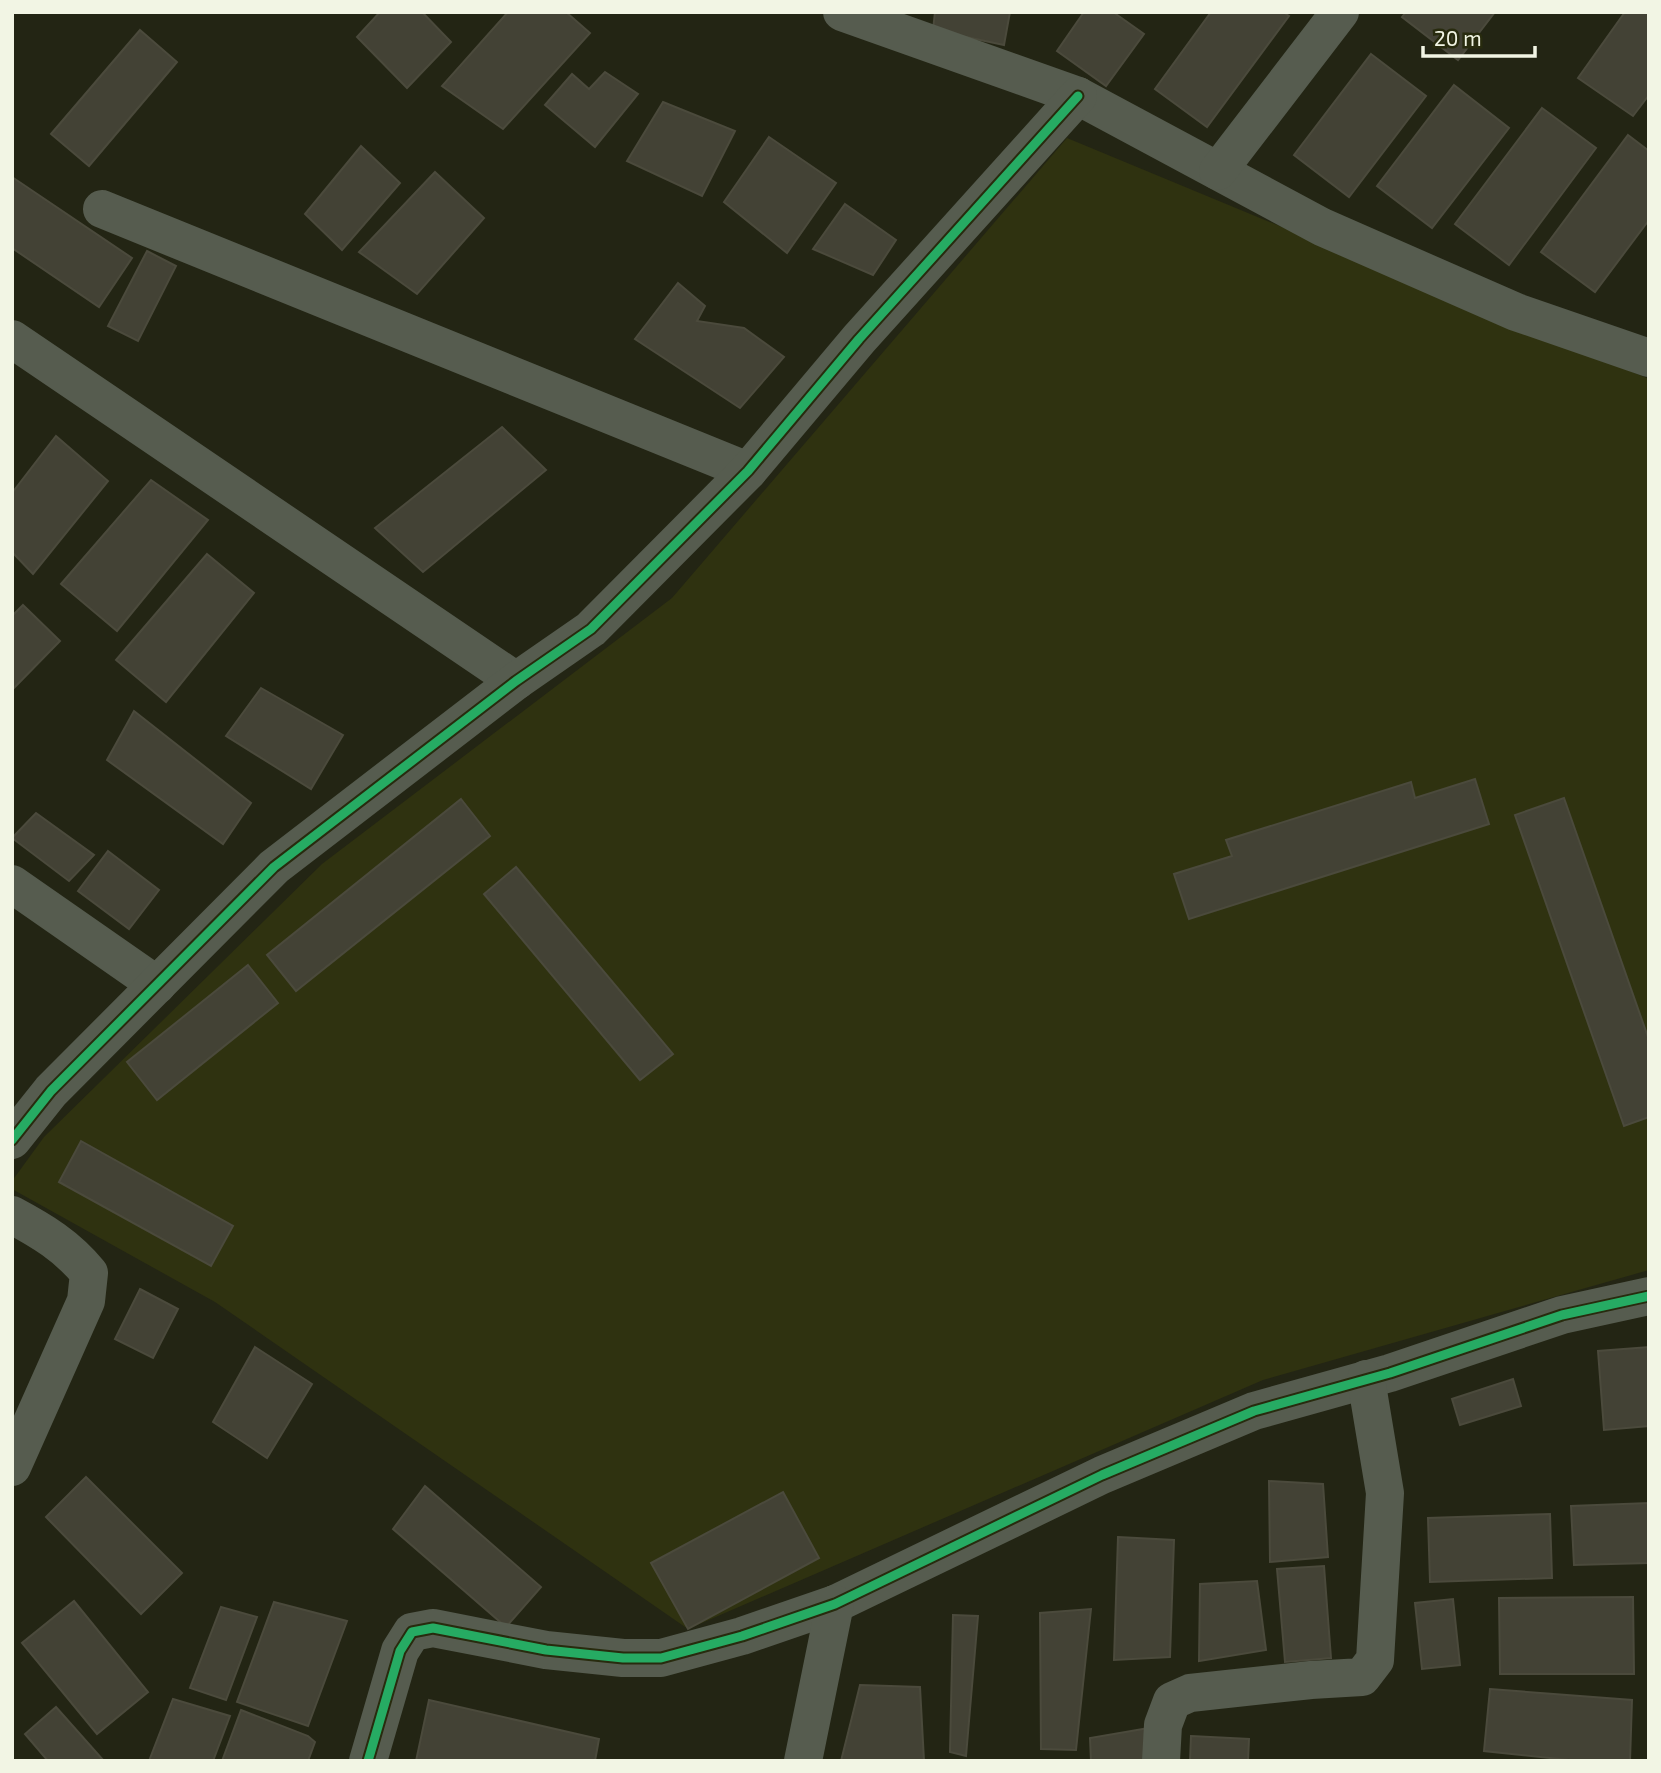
<svg xmlns="http://www.w3.org/2000/svg" width="1661" height="1773" viewBox="0 0 1661 1773" font-family="'Exo 2',sans-serif">
  <style>
    .built { fill: #2f3210 }
    .building { fill: #434235; stroke: #4b4a3c; stroke-width: 2 }
    .lines { fill: none; stroke-linecap: round; stroke-linejoin: round }
    .minor { stroke: #565c4f; stroke-width: 38 }
    .cycleway-casing { stroke: #282b0e; stroke-width: 13 }
    .cycleway { stroke: #26ab63; stroke-width: 9 }
  </style>
  <rect width="100%" height="100%" fill="#232514"/>
  <path class="built" d="M 1067,138 L 1649,379 L 1649,1270 L 1263,1380 L 688,1629 L 215,1302 L 12,1189 L 12,1181 L 44,1137 L 322,864 L 672,598 Z"/>
  <g class="building">
    <path d="M 380,12 L 422,12 L 451,42 L 407,88 L 357,37 Z"/>
    <path d="M 508,12 L 566,12 L 590,33 L 503,129 L 442,86 Z"/>
    <path d="M 935,12 L 1010,12 L 1004,45 L 933,30 Z"/>
    <path d="M 1084,12 L 1113,12 L 1144,34 L 1106,86 L 1057,51 Z"/>
    <path d="M 1211,12 L 1283,12 L 1289,16 L 1207,127 L 1155,89 Z"/>
    <path d="M 1406,12 L 1495,12 L 1458,60 L 1402,17 Z"/>
    <path d="M 1625,12 L 1649,12 L 1649,95 L 1633,116 L 1578,78 Z"/>
    <path d="M 140,30 L 177,62 L 89,166 L 51,134 Z"/>
    <path d="M 1371,54 L 1426,96 L 1349,197 L 1294,155 Z"/>
    <path d="M 605,72 L 638,94 L 595,147 L 545,105 L 572,74 L 589,89 Z"/>
    <path d="M 1454,85 L 1509,128 L 1432,228 L 1377,186 Z"/>
    <path d="M 663,102 L 735,131 L 702,196 L 627,161 Z"/>
    <path d="M 1542,108 L 1596,148 L 1509,265 L 1455,224 Z"/>
    <path d="M 1628,135 L 1649,151 L 1649,220 L 1595,292 L 1541,252 Z"/>
    <path d="M 769,137 L 836,183 L 787,253 L 724,202 Z"/>
    <path d="M 361,146 L 400,183 L 342,250 L 305,214 Z"/>
    <path d="M 435,172 L 484,218 L 417,294 L 359,252 Z"/>
    <path d="M 12,177 L 132,258 L 99,307 L 12,248 Z"/>
    <path d="M 845,204 L 896,240 L 873,275 L 813,249 Z"/>
    <path d="M 147,251 L 176,266 L 138,341 L 108,326 Z"/>
    <path d="M 678,283 L 705,306 L 697,321 L 744,328 L 784,357 L 740,408 L 635,339 Z"/>
    <path d="M 502,427 L 546,470 L 423,572 L 375,528 Z"/>
    <path d="M 56,436 L 108,481 L 33,574 L 12,552 L 12,493 Z"/>
    <path d="M 151,480 L 208,520 L 117,631 L 61,584 Z"/>
    <path d="M 207,554 L 254,593 L 166,702 L 116,660 Z"/>
    <path d="M 23,605 L 60,641 L 12,690 L 12,616 Z"/>
    <path d="M 261,688 L 343,735 L 311,789 L 226,736 Z"/>
    <path d="M 134,711 L 251,803 L 223,844 L 107,760 Z"/>
    <path d="M 1475,779 L 1489,824 L 1189,919 L 1174,874 L 1232,856 L 1226,840 L 1411,782 L 1415,798 Z"/>
    <path d="M 1564,798 L 1649,1040 L 1649,1117 L 1624,1126 L 1515,815 Z"/>
    <path d="M 461,799 L 490,836 L 296,991 L 267,955 Z"/>
    <path d="M 36,813 L 94,855 L 69,881 L 12,838 Z"/>
    <path d="M 108,851 L 159,890 L 129,929 L 78,891 Z"/>
    <path d="M 516,867 L 673,1054 L 640,1080 L 484,894 Z"/>
    <path d="M 248,965 L 278,1003 L 157,1100 L 127,1062 Z"/>
    <path d="M 81,1141 L 233,1226 L 211,1266 L 59,1182 Z"/>
    <path d="M 140,1289 L 178,1309 L 153,1358 L 115,1339 Z"/>
    <path d="M 255,1347 L 312,1384 L 267,1458 L 213,1422 Z"/>
    <path d="M 1649,1347 L 1649,1426 L 1604,1430 L 1598,1351 Z"/>
    <path d="M 1513,1379 L 1521,1406 L 1460,1425 L 1452,1399 Z"/>
    <path d="M 86,1477 L 182,1573 L 141,1614 L 46,1517 Z"/>
    <path d="M 1269,1481 L 1323,1484 L 1328,1557 L 1270,1562 Z"/>
    <path d="M 425,1486 L 541,1587 L 506,1627 L 393,1529 Z"/>
    <path d="M 783,1492 L 819,1558 L 688,1629 L 651,1563 Z"/>
    <path d="M 1649,1503 L 1649,1563 L 1574,1565 L 1571,1506 Z"/>
    <path d="M 1550,1514 L 1552,1578 L 1430,1582 L 1428,1518 Z"/>
    <path d="M 1118,1537 L 1174,1540 L 1170,1657 L 1114,1660 Z"/>
    <path d="M 1324,1566 L 1331,1658 L 1285,1662 L 1277,1569 Z"/>
    <path d="M 1257,1581 L 1266,1650 L 1199,1661 L 1200,1584 Z"/>
    <path d="M 1633,1597 L 1634,1674 L 1500,1674 L 1499,1598 Z"/>
    <path d="M 1453,1599 L 1460,1665 L 1422,1669 L 1415,1603 Z"/>
    <path d="M 74,1601 L 148,1692 L 97,1734 L 22,1643 Z"/>
    <path d="M 274,1602 L 347,1621 L 308,1726 L 237,1702 Z"/>
    <path d="M 221,1607 L 257,1617 L 226,1700 L 190,1688 Z"/>
    <path d="M 1091,1609 L 1076,1750 L 1041,1749 L 1040,1613 Z"/>
    <path d="M 953,1615 L 978,1616 L 966,1756 L 950,1752 Z"/>
    <path d="M 860,1685 L 920,1687 L 924,1761 L 841,1761 Z"/>
    <path d="M 1490,1689 L 1632,1700 L 1630,1761 L 1578,1761 L 1484,1751 Z"/>
    <path d="M 173,1699 L 230,1716 L 213,1761 L 149,1761 Z"/>
    <path d="M 429,1700 L 599,1739 L 595,1761 L 416,1761 Z"/>
    <path d="M 56,1707 L 104,1761 L 48,1761 L 25,1734 Z"/>
    <path d="M 241,1710 L 308,1736 L 315,1742 L 308,1761 L 222,1761 Z"/>
    <path d="M 1149,1728 L 1151,1761 L 1091,1761 L 1090,1738 Z"/>
    <path d="M 1191,1736 L 1249,1739 L 1248,1761 L 1190,1761 Z"/>
  </g>
  <g class="lines">
    <g class="minor">
      <path d="M 842,12 L 1078,96 L 1322,227 L 1516,312 L 1649,358"/>
      <path d="M 1218,171 L 1340,12"/>
      <path d="M 102,209 L 748,471"/>
      <path d="M 12,339 L 516,681"/>
      <path d="M 12,884 L 157,985"/>
      <path d="M 12,1140 L 51,1091 L 274,867 L 516,681 L 591,629 L 748,471 L 859,339 L 1078,96"/>
      <path d="M 12,1215 C 42,1231 67,1246 89,1273 L 86,1301 L 12,1467"/>
      <path d="M 368,1761 L 400,1651 L 412,1632 L 433,1628 L 546,1650 L 623,1658 L 661,1658 L 742,1636 L 835,1604 L 1102,1475 L 1254,1411 L 1390,1373 L 1562,1315 L 1649,1296"/>
      <path d="M 803,1761 L 835,1604"/>
      <path d="M 1161,1761 L 1163,1725 L 1172,1701 L 1190,1693 L 1311,1680 L 1362,1677 L 1375,1660 L 1385,1493 L 1366,1379"/>
    </g>
    <defs>
      <g id="cycleway">
        <path d="M 12,1140 L 51,1091 L 274,867 L 516,681 L 591,629 L 748,471 L 859,339 L 1078,96"/>
        <path d="M 368,1761 L 400,1651 L 412,1632 L 433,1628 L 546,1650 L 623,1658 L 661,1658 L 742,1636 L 835,1604 L 1102,1475 L 1254,1411 L 1390,1373 L 1562,1315 L 1649,1296"/>
      </g>
    </defs>
    <use href="#cycleway" class="cycleway-casing"/>
    <use href="#cycleway" class="cycleway"/>
  </g>
  <rect width="1661" height="1773" fill="none" stroke="#f2f5e4" stroke-width="28"/>
  <path d="M1423 46v10h112v-10" fill="none" stroke="#f2f5e4" stroke-width="3.5"/>
  <text x="1434" y="46" font-size="21" fill="#f2f5e4" stroke="#282b0e" stroke-width="5" paint-order="stroke">20 m</text>
</svg>
